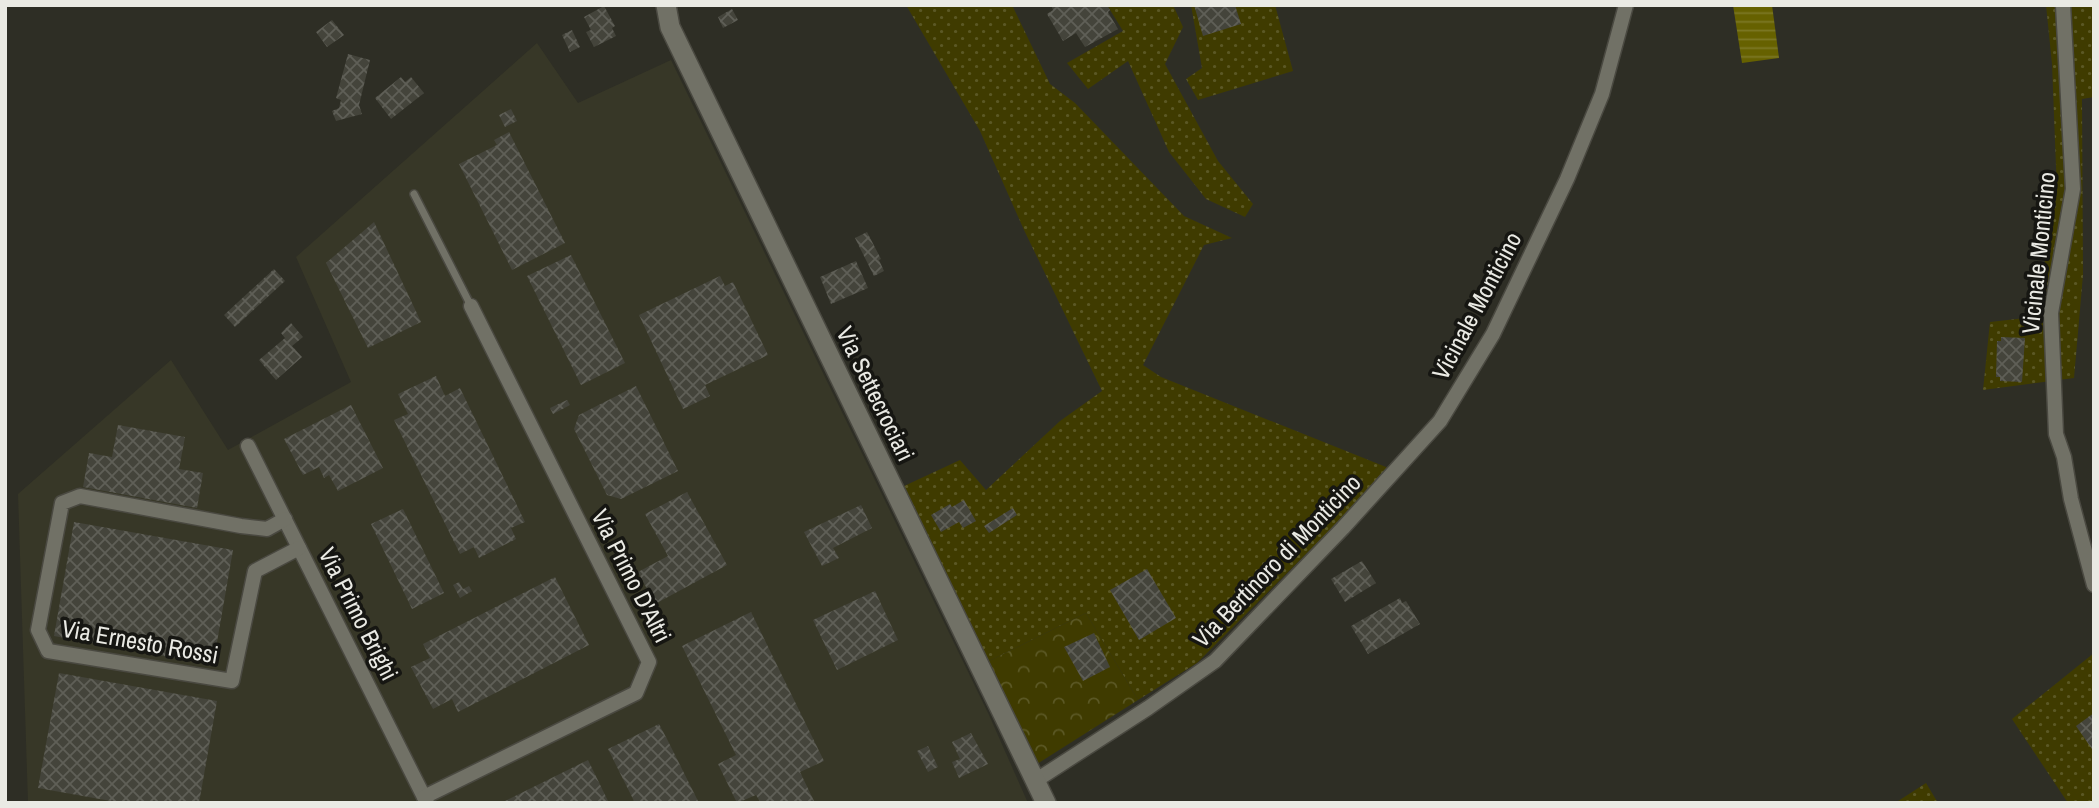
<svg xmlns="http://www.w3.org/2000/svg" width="2099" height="808" viewBox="0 0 2099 808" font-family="'Archivo Narrow',sans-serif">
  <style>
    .built { fill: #373727 }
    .grass { fill: url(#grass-dots) }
    .forest { fill: url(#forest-crowns) }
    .water { fill: url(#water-rules) }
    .building { fill: url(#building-cross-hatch) }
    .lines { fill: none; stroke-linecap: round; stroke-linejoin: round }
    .service-casing { stroke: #4a4941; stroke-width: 10 }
    .minor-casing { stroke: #4a4941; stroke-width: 17 }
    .secondary-casing { stroke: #4a4941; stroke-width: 22 }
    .service { stroke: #717166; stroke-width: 7 }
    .minor { stroke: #717166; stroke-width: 14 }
    .secondary { stroke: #717166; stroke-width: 19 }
    .labels { text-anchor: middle; stroke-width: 7; stroke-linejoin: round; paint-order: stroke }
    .street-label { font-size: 24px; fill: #eaeae4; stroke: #161612 }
  </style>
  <defs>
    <pattern id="grass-dots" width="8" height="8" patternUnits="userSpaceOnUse" patternTransform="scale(1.75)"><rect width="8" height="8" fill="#3f3b00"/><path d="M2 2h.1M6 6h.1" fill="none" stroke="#5b5825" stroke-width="1.8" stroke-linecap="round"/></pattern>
    <pattern id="forest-crowns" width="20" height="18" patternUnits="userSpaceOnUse" patternTransform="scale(1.75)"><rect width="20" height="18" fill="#3f3b00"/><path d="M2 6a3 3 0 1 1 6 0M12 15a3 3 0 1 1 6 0" fill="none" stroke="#5b5825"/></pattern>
    <pattern id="water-rules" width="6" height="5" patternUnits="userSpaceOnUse" patternTransform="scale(1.75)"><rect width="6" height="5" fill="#666100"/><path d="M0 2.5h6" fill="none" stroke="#7c7825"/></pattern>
    <pattern id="building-cross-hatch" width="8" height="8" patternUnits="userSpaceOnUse" patternTransform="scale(1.75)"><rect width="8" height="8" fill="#44443b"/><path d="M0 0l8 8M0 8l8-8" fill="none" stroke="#5f5f57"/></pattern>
  </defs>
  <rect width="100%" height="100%" fill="#2e2e25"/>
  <path class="built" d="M 537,43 L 578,103 L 671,60 L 989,715 L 1028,803 L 28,803 L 18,494 L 171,360 L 228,450 L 351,382 L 296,257 Z"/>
  <g class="grass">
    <path d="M 906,5 L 1012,5 L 1050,84 L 1075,103 L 1184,216 L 1232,238 L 1204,245 L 1143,365 L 1161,377 L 1391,469 L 1197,663 L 1138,700 L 1086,613 L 987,662 L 902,487 L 960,460 L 986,490 L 1060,421 L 1102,391 L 1024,230 L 980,131 Z"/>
    <path d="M 1107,5 L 1173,5 L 1183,27 L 1165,64 L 1218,161 L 1253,204 L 1245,217 L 1206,199 L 1169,152 L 1128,61 L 1088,89 L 1067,63 L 1123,31 Z"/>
    <path d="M 1191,5 L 1275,5 L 1293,71 L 1198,100 L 1186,79 L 1202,68 Z"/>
    <path d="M 2046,5 L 2094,5 L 2094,97 L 2082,99 L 2083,275 L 2074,378 L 1983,390 L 1990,322 L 2035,317 L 2057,192 L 2052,64 Z"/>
    <path d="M 2094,653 L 2094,803 L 2068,803 L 2012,719 Z"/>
    <path d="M 1926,783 L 1938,803 L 1895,803 Z"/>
  </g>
  <path class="forest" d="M 1086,613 L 1138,700 L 1037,764 L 987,662 Z"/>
  <path class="water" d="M 1733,5 L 1772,5 L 1779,58 L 1742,63 Z"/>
  <g class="building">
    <path d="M 1051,5 L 1107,5 L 1110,10 L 1108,12 L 1118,29 L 1085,47 L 1076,33 L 1063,41 L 1047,14 L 1053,10 Z"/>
    <path d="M 1194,5 L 1235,5 L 1241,24 L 1203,36 Z"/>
    <path d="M 604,6 L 615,26 L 612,28 L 616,36 L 594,47 L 586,32 L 591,30 L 584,17 Z"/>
    <path d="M 732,9 L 738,20 L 723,28 L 718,17 Z"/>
    <path d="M 332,20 L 344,35 L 327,47 L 316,32 Z"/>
    <path d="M 572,30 L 580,47 L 570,52 L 562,35 Z"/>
    <path d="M 348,54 L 370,60 L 359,105 L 362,114 L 336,121 L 332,111 L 339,108 L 341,100 L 336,98 Z"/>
    <path d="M 401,77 L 405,82 L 411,77 L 424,93 L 391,119 L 375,98 Z"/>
    <path d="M 511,109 L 517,121 L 505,127 L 499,115 Z"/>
    <path d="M 509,132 L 565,243 L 512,270 L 459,164 L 497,145 L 494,140 Z"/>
    <path d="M 374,222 L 421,322 L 368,348 L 326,263 Z"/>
    <path d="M 867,232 L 881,259 L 879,260 L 884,271 L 874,276 L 855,238 Z"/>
    <path d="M 571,255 L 625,363 L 581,385 L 527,276 Z"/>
    <path d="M 856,261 L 868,288 L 831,304 L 820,277 Z"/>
    <path d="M 274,269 L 285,281 L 235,327 L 224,315 Z"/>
    <path d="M 720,276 L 725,286 L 733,282 L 768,355 L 705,385 L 710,396 L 683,409 L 639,315 Z"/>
    <path d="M 291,323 L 303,337 L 292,346 L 302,357 L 276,380 L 259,360 L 285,338 L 281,333 Z"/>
    <path d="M 2001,337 L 2025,338 L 2022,382 L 2000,381 L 2000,377 L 1996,377 L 1997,341 L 2001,341 Z"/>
    <path d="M 436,376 L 445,396 L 460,388 L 525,522 L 511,528 L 516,539 L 479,558 L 474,547 L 460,554 L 394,420 L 408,414 L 398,394 Z"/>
    <path d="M 636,386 L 678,471 L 621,499 L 607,495 L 574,429 L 579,415 Z"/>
    <path d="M 567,400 L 570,405 L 553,414 L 550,408 Z"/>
    <path d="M 351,405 L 383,468 L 338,491 L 329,475 L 324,478 L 319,467 L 303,475 L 284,439 Z"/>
    <path d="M 118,425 L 185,437 L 179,469 L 203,473 L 197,508 L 83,487 L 89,453 L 112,457 Z"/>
    <path d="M 687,492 L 727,565 L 655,604 L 638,572 L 668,556 L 645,514 Z"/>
    <path d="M 964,500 L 976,521 L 963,528 L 959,522 L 941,532 L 931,515 L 950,504 L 952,507 Z"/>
    <path d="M 861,505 L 872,528 L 833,548 L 839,558 L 822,566 L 804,532 Z"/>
    <path d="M 1013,508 L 1017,515 L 989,533 L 984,526 Z"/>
    <path d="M 403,509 L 444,593 L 412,609 L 371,524 Z"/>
    <path d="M 74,522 L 233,550 L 213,665 L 54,636 Z"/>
    <path d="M 1362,561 L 1376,583 L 1345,602 L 1331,579 Z"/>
    <path d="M 1147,569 L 1176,618 L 1139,640 L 1110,590 Z"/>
    <path d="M 555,577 L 589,645 L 458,712 L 452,699 L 433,709 L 411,667 L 430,658 L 423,644 Z"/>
    <path d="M 459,582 L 463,589 L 469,586 L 472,591 L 460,598 L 453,585 Z"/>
    <path d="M 875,591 L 898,640 L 837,670 L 813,620 Z"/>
    <path d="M 1400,598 L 1402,603 L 1406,601 L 1420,624 L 1368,654 L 1351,626 Z"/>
    <path d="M 751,612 L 824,761 L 800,772 L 815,803 L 761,803 L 756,795 L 737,803 L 718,764 L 736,755 L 682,646 Z"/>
    <path d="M 1094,633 L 1110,667 L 1083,681 L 1064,647 Z"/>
    <path d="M 59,673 L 217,701 L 199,803 L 122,803 L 38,788 Z"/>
    <path d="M 2094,713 L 2094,752 L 2076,726 Z"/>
    <path d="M 659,724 L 667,739 L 699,803 L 635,803 L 608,749 Z"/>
    <path d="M 971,733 L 988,764 L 959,778 L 952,762 L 960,759 L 952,742 Z"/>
    <path d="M 928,746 L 938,767 L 928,772 L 917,751 Z"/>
    <path d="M 588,760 L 609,803 L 501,803 Z"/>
  </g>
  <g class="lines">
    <defs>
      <path id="service" d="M 414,194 L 471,306"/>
      <g id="minor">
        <path d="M 2063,5 L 2073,189 L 2051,313 L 2056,434 L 2064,457 L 2071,499 L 2094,585"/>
        <path d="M 248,446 L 427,803"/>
        <path d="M 285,519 L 267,529 L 241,526 L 80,496 L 62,503 L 38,630 L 48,651 L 232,681 L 255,571 L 299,548"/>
        <path d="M 1035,781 L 1148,708 L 1215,661 L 1343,528 L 1440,421 L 1493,334 L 1567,179 L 1602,94 L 1626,5"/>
        <path d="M 424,797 L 636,693 L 649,662 L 471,306"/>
      </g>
      <path id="secondary" d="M 666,5 L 670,27 L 1046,803"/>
    </defs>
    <use href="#service" class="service-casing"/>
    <use href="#minor" class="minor-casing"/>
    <use href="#secondary" class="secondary-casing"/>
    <use href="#service" class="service"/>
    <use href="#minor" class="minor"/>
    <use href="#secondary" class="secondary"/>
  </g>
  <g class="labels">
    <g class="street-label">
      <text transform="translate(2039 253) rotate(-84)" y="8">Vicinale Monticino</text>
      <text transform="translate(1477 306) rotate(-62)" y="8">Vicinale Monticino</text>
      <text transform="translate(875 394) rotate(64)" y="8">Via Settecrociari</text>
      <text transform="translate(1277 561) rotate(-46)" y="8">Via Bertinoro di Monticino</text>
      <text transform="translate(631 576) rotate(63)" y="8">Via Primo D'Altri</text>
      <text transform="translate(358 614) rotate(63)" y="8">Via Primo Brighi</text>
      <text transform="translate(140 642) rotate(10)" y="8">Via Ernesto Rossi</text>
    </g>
  </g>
  <rect width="2099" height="808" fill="none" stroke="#eaeae4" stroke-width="14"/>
</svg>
